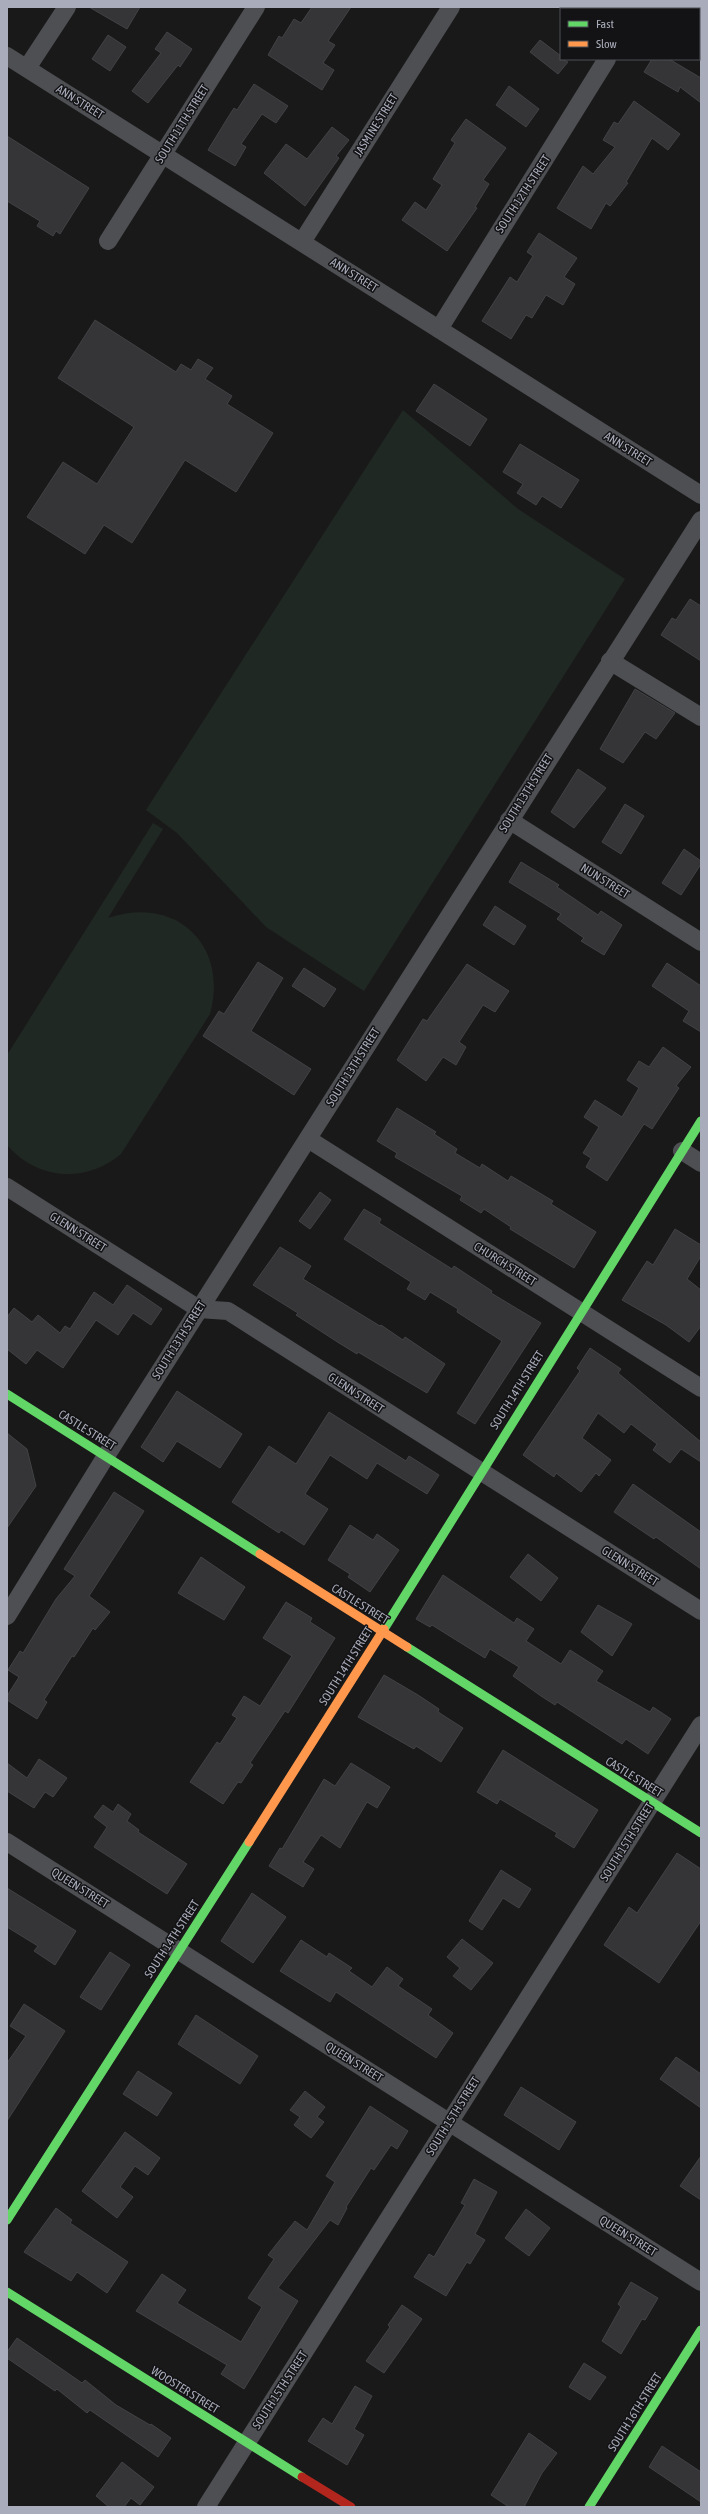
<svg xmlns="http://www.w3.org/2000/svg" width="708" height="2514" viewBox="0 0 708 2514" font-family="'Asap Condensed',sans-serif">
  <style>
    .green { fill: #202823 }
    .building { fill: #353537; stroke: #414245 }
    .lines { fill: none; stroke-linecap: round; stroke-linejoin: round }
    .street { stroke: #4e4f53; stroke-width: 18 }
    .fast { stroke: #63d668; stroke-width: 9 }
    .slow { stroke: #ff974d; stroke-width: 9 }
    .jam { stroke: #b3261e; stroke-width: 9 }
    .labels { text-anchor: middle; stroke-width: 3; stroke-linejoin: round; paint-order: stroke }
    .street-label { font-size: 12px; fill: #a9acba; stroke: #131315 }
  </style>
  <rect width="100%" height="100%" fill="#191919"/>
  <g class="green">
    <path d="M 403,410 L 518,509 L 625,579 L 364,991 L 266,927 L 177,833 L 146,810 Z"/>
    <path d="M 153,823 L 163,829 L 108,918 C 175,895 229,944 210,1014 L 121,1154 C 86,1184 37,1180 7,1145 L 7,1055 Z"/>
  </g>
  <g class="building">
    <path d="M 89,7 L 140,7 L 127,29 Z"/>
    <path d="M 312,7 L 351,7 L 328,41 L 335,45 L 323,63 L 334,70 L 322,90 L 268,55 L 279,36 L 282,38 L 294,19 L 301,23 Z"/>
    <path d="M 167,32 L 192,49 L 180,67 L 178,65 L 148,103 L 132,91 L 161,53 L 155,49 Z"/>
    <path d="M 108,35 L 126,47 L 110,71 L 92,59 Z"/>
    <path d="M 540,40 L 561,56 L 561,59 L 568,62 L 558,74 L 530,52 Z"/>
    <path d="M 652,59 L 669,59 L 701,78 L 701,103 L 680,87 L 678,92 L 644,72 Z"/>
    <path d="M 254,84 L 288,106 L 276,123 L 262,114 L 241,144 L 246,147 L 235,166 L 208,150 L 227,119 L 234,108 L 237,110 Z"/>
    <path d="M 509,86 L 539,109 L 526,127 L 496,105 Z"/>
    <path d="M 634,101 L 680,134 L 668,150 L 652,138 L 626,182 L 628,183 L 610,206 L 606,203 L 591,229 L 557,208 L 583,166 L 593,174 L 615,147 L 603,140 L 614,122 L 618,124 Z"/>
    <path d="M 466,119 L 506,148 L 483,180 L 489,184 L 475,207 L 477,208 L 447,251 L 402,220 L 415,202 L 426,210 L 442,185 L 433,179 L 455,143 L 451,140 Z"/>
    <path d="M 332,127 L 349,140 L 336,156 L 339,158 L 305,206 L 264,173 L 286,144 L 307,159 Z"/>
    <path d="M 7,136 L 89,188 L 60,234 L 56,231 L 53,236 L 37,226 L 40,221 L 7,201 Z"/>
    <path d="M 539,233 L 577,258 L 564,277 L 575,284 L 563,305 L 546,295 L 532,318 L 526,315 L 511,339 L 482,321 L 510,277 L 517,282 L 533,256 L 527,252 Z"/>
    <path d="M 95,320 L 176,372 L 181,364 L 191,370 L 198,359 L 213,368 L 205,379 L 232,396 L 227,404 L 273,433 L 236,492 L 185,460 L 132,543 L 104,525 L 85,554 L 27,517 L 63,462 L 97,484 L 134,427 L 58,378 Z"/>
    <path d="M 434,384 L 487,419 L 470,446 L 416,411 Z"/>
    <path d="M 520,444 L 579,480 L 561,508 L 542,496 L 536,505 L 517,493 L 523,484 L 503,472 Z"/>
    <path d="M 690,599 L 701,606 L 701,661 L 661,635 L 672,618 L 676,620 Z"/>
    <path d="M 635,689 L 675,713 L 656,739 L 645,732 L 623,763 L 600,749 Z"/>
    <path d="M 578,769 L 606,788 L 574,828 L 551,812 Z"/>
    <path d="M 625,804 L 644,816 L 621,854 L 602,842 Z"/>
    <path d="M 684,849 L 701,861 L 701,864 L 681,895 L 662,883 Z"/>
    <path d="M 521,862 L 559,885 L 557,887 L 598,915 L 601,911 L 622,925 L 604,955 L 581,941 L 584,938 L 557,919 L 561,914 L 509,882 Z"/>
    <path d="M 495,906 L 526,926 L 514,945 L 483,925 Z"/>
    <path d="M 258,962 L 283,978 L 251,1031 L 311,1069 L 294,1095 L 203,1036 L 219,1011 L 224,1014 Z"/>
    <path d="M 667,963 L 701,986 L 701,1032 L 683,1021 L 689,1011 L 652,986 Z"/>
    <path d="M 467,964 L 509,991 L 495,1012 L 483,1005 L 459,1042 L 466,1047 L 456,1065 L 443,1057 L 426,1081 L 397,1060 L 423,1019 L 427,1021 Z"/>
    <path d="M 304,968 L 336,989 L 324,1007 L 292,986 Z"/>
    <path d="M 663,1047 L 691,1067 L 676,1086 L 679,1088 L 652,1129 L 644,1124 L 607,1181 L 586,1167 L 591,1158 L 583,1153 L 599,1127 L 584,1117 L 595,1100 L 622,1117 L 639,1088 L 627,1080 L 639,1061 L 649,1067 Z"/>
    <path d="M 397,1108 L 436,1132 L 434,1134 L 457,1149 L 455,1153 L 480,1168 L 482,1164 L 508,1181 L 511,1176 L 553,1201 L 551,1204 L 596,1232 L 574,1268 L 510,1229 L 511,1227 L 484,1209 L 481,1213 L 460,1200 L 462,1196 L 395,1157 L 397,1153 L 377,1141 Z"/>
    <path d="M 320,1192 L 331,1200 L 310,1229 L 299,1221 Z"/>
    <path d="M 364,1209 L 381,1219 L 379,1223 L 452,1269 L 454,1266 L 492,1291 L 491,1293 L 541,1323 L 475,1424 L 457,1413 L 502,1341 L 457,1312 L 458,1309 L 430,1292 L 425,1300 L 407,1289 L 411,1282 L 344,1239 Z"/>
    <path d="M 675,1229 L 701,1245 L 701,1256 L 687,1279 L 701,1290 L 701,1326 L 689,1342 L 666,1325 L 622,1300 L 647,1261 L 653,1265 Z"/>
    <path d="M 280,1247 L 311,1266 L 303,1279 L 380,1326 L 381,1325 L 403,1340 L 405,1337 L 445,1364 L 427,1393 L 358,1352 L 357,1354 L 339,1343 L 296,1315 L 298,1313 L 253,1285 Z"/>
    <path d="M 127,1285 L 162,1309 L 151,1325 L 133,1313 L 118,1335 L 96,1320 L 63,1368 L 37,1350 L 26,1364 L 7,1349 L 7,1317 L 14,1308 L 32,1322 L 38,1315 L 60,1333 L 65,1326 L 70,1329 L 94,1292 L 113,1305 Z"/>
    <path d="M 590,1348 L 621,1369 L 618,1373 L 701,1442 L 701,1462 L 681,1449 L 670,1463 L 653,1450 L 657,1444 L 631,1424 L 624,1433 L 598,1413 L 582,1438 L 611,1460 L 599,1476 L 596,1473 L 581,1492 L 556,1473 L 554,1477 L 523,1455 L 580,1371 L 577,1368 Z"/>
    <path d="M 177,1391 L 242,1434 L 220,1468 L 177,1441 L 163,1462 L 141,1447 Z"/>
    <path d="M 329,1412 L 406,1461 L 409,1456 L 439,1475 L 427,1494 L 377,1463 L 367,1479 L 330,1455 L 305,1494 L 328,1509 L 304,1545 L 281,1530 L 279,1533 L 232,1502 L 269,1446 L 296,1464 Z"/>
    <path d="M 7,1433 L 27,1449 L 36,1486 L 7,1528 Z"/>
    <path d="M 633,1484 L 701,1532 L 701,1569 L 656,1537 L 654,1539 L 614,1512 Z"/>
    <path d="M 114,1492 L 144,1511 L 89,1596 L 110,1612 L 95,1630 L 93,1628 L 74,1657 L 72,1656 L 44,1700 L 47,1702 L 37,1719 L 7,1700 L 7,1696 L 19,1677 L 8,1670 L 20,1651 L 23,1653 L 56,1599 L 75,1576 L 64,1569 Z"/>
    <path d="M 350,1525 L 373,1540 L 377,1534 L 399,1550 L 370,1592 L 348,1577 L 350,1574 L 328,1560 Z"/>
    <path d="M 528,1554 L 558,1578 L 541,1601 L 510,1577 Z"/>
    <path d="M 201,1557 L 245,1587 L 224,1620 L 178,1593 Z"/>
    <path d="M 443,1575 L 514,1623 L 517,1618 L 534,1629 L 526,1641 L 561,1664 L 570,1650 L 603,1671 L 596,1681 L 650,1712 L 653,1707 L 671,1719 L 648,1754 L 626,1739 L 622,1744 L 557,1702 L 555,1705 L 541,1696 L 513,1676 L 519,1667 L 490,1649 L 485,1658 L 432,1625 L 430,1627 L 416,1619 Z"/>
    <path d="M 286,1602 L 312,1618 L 310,1622 L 335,1638 L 288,1713 L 285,1711 L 250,1763 L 253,1765 L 241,1783 L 238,1782 L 223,1804 L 190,1782 L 217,1742 L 220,1744 L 237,1718 L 232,1715 L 244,1696 L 260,1706 L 292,1656 L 263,1638 Z"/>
    <path d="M 598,1605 L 632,1624 L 612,1656 L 581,1632 Z"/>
    <path d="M 384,1675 L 418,1695 L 439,1709 L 438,1712 L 463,1728 L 441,1762 L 416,1746 L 414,1749 L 358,1717 Z"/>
    <path d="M 503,1750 L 598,1810 L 574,1848 L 555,1836 L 557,1833 L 500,1799 L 497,1804 L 477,1792 Z"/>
    <path d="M 39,1759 L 67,1778 L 53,1797 L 45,1792 L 34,1808 L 7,1791 L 7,1763 L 27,1778 Z"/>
    <path d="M 351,1763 L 390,1787 L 377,1808 L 367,1802 L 340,1848 L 321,1835 L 303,1862 L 314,1869 L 303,1887 L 269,1866 L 280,1848 L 282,1849 L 324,1779 L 335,1786 Z"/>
    <path d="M 118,1804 L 131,1814 L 127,1821 L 139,1830 L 138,1832 L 187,1864 L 167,1894 L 94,1847 L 107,1827 L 94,1817 L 103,1805 L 113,1812 Z"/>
    <path d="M 677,1853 L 701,1869 L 701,1921 L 659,1983 L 604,1945 L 629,1907 L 637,1913 Z"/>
    <path d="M 501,1870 L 531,1889 L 519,1908 L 503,1898 L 482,1930 L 469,1921 Z"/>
    <path d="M 7,1888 L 76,1931 L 55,1965 L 34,1951 L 38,1946 L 7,1927 Z"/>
    <path d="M 252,1893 L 286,1917 L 253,1963 L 221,1941 Z"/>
    <path d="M 462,1939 L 493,1963 L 471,1990 L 453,1976 L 460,1968 L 447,1957 Z"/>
    <path d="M 301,1940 L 327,1957 L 329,1953 L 352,1968 L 349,1971 L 372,1987 L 387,1967 L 403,1979 L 398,1986 L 432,2009 L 428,2015 L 453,2033 L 436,2058 L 336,1992 L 330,2002 L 280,1971 Z"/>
    <path d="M 110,1952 L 130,1965 L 101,2010 L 80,1997 Z"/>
    <path d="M 24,2004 L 65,2031 L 7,2121 L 7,2063 L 26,2036 L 10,2026 Z"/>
    <path d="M 196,2015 L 258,2056 L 240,2084 L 178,2044 Z"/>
    <path d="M 676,2057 L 701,2074 L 701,2108 L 660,2079 Z"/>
    <path d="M 138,2071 L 172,2093 L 157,2116 L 123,2094 Z"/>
    <path d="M 521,2087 L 576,2122 L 559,2150 L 504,2115 Z"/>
    <path d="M 305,2091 L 325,2107 L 317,2117 L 324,2122 L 311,2138 L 294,2125 L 300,2117 L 290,2110 Z"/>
    <path d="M 370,2106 L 408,2131 L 397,2149 L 391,2145 L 374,2170 L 371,2168 L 346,2207 L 347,2208 L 338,2225 L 330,2220 L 278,2288 L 298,2301 L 244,2389 L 221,2374 L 227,2365 L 136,2311 L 162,2274 L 186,2290 L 177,2303 L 241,2342 L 262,2307 L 248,2298 L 274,2259 L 268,2255 L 295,2221 L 307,2230 L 335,2182 L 326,2176 Z"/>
    <path d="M 125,2132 L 160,2158 L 148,2175 L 135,2166 L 120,2187 L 133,2197 L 117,2218 L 82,2191 Z"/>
    <path d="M 701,2156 L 701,2200 L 680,2186 Z"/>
    <path d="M 474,2179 L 497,2192 L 475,2234 L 485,2240 L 470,2264 L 467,2262 L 446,2296 L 414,2277 L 429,2254 L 434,2257 L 465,2205 L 461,2203 Z"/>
    <path d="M 56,2208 L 72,2220 L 70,2223 L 128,2262 L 107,2293 L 77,2272 L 71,2281 L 24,2252 Z"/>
    <path d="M 526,2209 L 550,2228 L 529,2256 L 505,2238 Z"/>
    <path d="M 631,2282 L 658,2298 L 645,2320 L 642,2319 L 621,2354 L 602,2341 L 621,2307 L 618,2304 Z"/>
    <path d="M 402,2305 L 422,2319 L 384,2373 L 366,2361 L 390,2327 L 388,2325 Z"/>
    <path d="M 17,2338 L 82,2383 L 85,2380 L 116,2405 L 150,2425 L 151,2424 L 171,2438 L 158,2457 L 90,2410 L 87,2413 L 57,2389 L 55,2391 L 7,2358 L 7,2352 Z"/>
    <path d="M 584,2363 L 606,2377 L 590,2400 L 569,2387 Z"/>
    <path d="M 355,2386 L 372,2396 L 354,2429 L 364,2435 L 347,2465 L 308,2441 L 323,2418 L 332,2424 Z"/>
    <path d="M 529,2433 L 557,2453 L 542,2473 L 524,2507 L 509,2507 L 491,2495 Z"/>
    <path d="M 662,2446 L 701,2472 L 701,2502 L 649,2467 Z"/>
    <path d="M 122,2462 L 154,2487 L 140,2505 L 131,2498 L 124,2507 L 109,2507 L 96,2496 Z"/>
  </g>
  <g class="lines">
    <g class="street">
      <path d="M 638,7 L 642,9"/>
      <path d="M 699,45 L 701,47"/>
      <path d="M 7,56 L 701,495"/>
      <path d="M 27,68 L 67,7"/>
      <path d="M 108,241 L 256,7"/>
      <path d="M 302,242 L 451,7"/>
      <path d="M 439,329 L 607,59"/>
      <path d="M 610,661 L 701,717"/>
      <path d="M 509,820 L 701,942"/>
      <path d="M 308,1139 L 701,1388"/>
      <path d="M 682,1151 L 701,1163"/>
      <path d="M 7,1187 L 199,1309 L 228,1311 L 701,1611"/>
      <path d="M 7,1616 L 106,1456 L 701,520"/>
      <path d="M 7,1842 L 701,2282"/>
      <path d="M 206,2507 L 701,1725"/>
    </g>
    <g class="fast">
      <path d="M 7,1394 L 260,1554"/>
      <path d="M 384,1629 L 701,1121"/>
      <path d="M 407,1647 L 701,1833"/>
      <path d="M 7,2220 L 249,1842"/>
      <path d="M 7,2292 L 302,2477"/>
      <path d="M 589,2507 L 701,2330"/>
    </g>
    <g class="slow">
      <path d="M 260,1554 L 407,1647"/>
      <path d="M 249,1842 L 384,1629"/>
    </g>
    <path class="jam" d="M 302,2477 L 351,2507"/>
  </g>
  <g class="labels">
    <g class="street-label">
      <text transform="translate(80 102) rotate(32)" y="4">ANN STREET</text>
      <text transform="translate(182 124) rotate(-58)" y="4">SOUTH 11TH STREET</text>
      <text transform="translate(376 125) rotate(-58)" y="4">JASMINE STREET</text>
      <text transform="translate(523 194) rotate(-57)" y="4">SOUTH 12TH STREET</text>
      <text transform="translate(354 275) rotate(32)" y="4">ANN STREET</text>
      <text transform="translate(628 449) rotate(32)" y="4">ANN STREET</text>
      <text transform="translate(526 793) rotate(-58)" y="4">SOUTH 13TH STREET</text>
      <text transform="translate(605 881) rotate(32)" y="4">NUN STREET</text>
      <text transform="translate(353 1067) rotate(-58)" y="4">SOUTH 13TH STREET</text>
      <text transform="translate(78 1232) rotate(32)" y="4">GLENN STREET</text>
      <text transform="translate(505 1264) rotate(32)" y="4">CHURCH STREET</text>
      <text transform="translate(179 1340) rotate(-58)" y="4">SOUTH 13TH STREET</text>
      <text transform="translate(517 1390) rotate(-58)" y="4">SOUTH 14TH STREET</text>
      <text transform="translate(356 1393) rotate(33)" y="4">GLENN STREET</text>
      <text transform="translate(87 1430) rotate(32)" y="4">CASTLE STREET</text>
      <text transform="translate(630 1566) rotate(32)" y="4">GLENN STREET</text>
      <text transform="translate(360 1604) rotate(32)" y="4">CASTLE STREET</text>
      <text transform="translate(346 1666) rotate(-58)" y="4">SOUTH 14TH STREET</text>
      <text transform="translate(634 1777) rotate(32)" y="4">CASTLE STREET</text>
      <text transform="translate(627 1842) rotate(-58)" y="4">SOUTH 15TH STREET</text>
      <text transform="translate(80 1888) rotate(32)" y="4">QUEEN STREET</text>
      <text transform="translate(172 1939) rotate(-57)" y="4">SOUTH 14TH STREET</text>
      <text transform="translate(354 2062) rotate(32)" y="4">QUEEN STREET</text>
      <text transform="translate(453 2116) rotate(-58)" y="4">SOUTH 15TH STREET</text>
      <text transform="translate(628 2236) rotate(32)" y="4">QUEEN STREET</text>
      <text transform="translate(185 2390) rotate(32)" y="4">WOOSTER STREET</text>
      <text transform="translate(280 2390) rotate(-57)" y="4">SOUTH 15TH STREET</text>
      <text transform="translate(635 2412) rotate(-58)" y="4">SOUTH 16TH STREET</text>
    </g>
  </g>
  <rect width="708" height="2514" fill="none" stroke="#a9acba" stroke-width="16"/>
  <rect x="560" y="8" width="140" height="52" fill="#131315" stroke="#4f5057"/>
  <rect x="568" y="21" width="20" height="6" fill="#63d668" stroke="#4f5057"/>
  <text x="596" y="28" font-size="12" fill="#a9acba">Fast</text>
  <rect x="568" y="41" width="20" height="6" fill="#ff974d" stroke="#4f5057"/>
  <text x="596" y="48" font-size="12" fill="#a9acba">Slow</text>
</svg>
